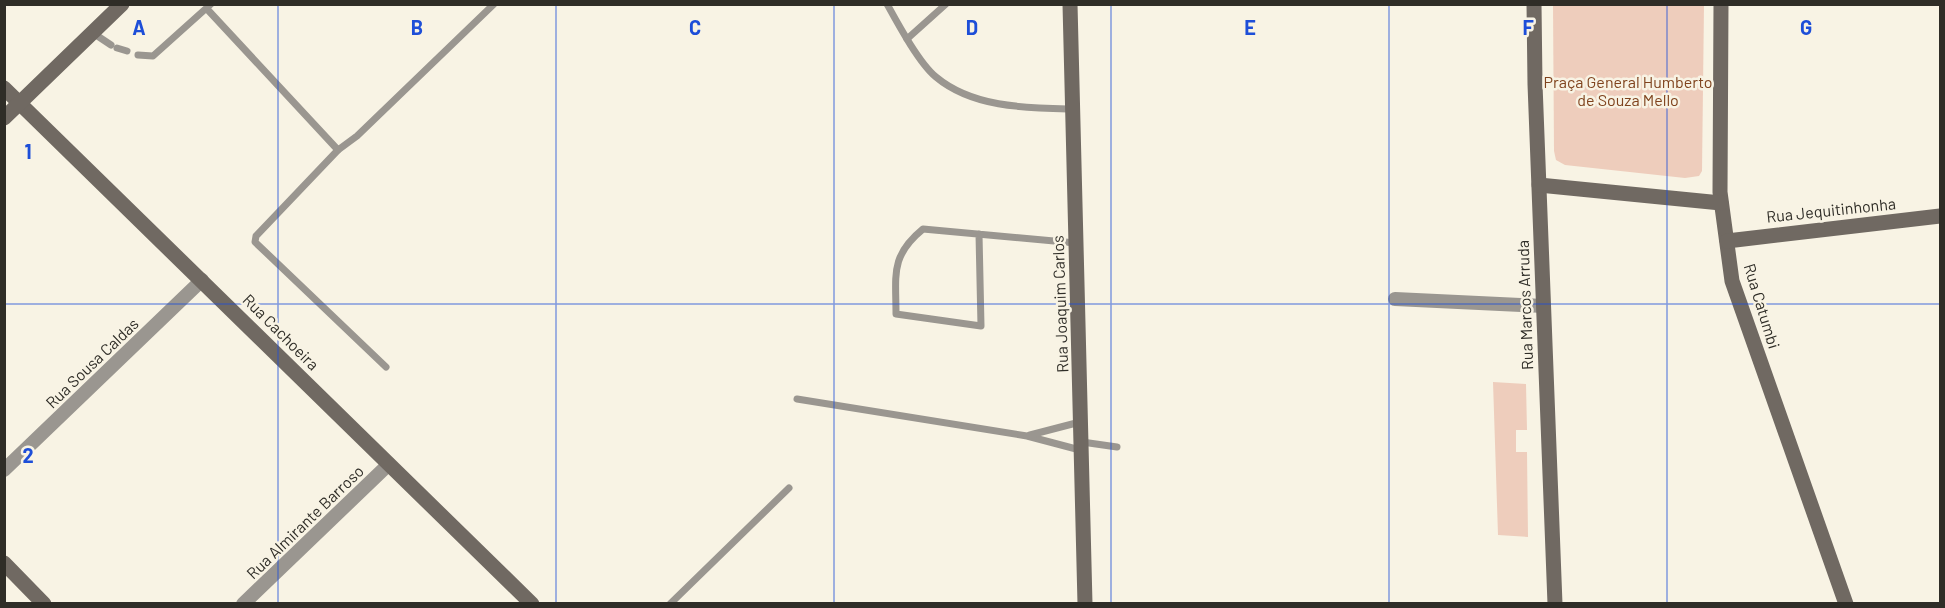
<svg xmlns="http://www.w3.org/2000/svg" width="1945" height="608" viewBox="0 0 1945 608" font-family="Barlow,sans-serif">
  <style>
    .green { fill: #eecdbc }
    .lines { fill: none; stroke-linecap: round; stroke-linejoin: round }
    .lane { stroke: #9a9690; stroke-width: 7 }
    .street { stroke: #9a9690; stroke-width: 14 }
    .secondary { stroke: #706962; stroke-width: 15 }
    .grid { fill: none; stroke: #1d4ed8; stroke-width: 1.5; stroke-opacity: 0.55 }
    .labels { text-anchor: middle; stroke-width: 5; stroke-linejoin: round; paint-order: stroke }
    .park-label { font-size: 16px; fill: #7f431d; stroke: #f8f3e4 }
    .street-label { font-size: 16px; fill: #2f2d27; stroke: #f8f3e4 }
    .grid-label { font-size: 20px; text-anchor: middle; font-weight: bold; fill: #1d4ed8; stroke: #f8f3e4; stroke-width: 5; stroke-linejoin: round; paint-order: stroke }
  </style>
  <rect width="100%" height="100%" fill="#f8f3e4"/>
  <g class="green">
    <path d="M 1553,5 L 1704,5 L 1702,171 L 1699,176 L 1685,178 L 1565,165 L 1556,160 L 1554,151 Z"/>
    <path d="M 1493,382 L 1526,384 L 1527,430 L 1516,430 L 1516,452 L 1527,452 L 1528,537 L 1498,535 Z"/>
  </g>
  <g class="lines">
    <g class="lane">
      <path d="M 887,4 C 898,24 919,63 936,77 C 973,108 1027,108 1073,109"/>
      <path d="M 207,9 L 338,150 L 357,136 L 494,4"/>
      <path d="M 93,33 L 111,45"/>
      <path d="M 907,39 L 946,4"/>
      <path d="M 117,48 L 127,51"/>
      <path d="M 138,55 L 153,56 L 211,4"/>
      <path d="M 338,150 L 256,236 L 255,242 L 386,367"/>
      <path d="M 979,234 L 981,326 L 896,314 C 896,275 890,256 923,229 L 1076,243"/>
      <path d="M 797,399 L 1027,436 L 1080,450"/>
      <path d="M 1030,435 L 1080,422"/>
      <path d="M 1082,442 L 1117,447"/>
      <path d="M 670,604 L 789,488"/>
    </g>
    <g class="street">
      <path d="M 1395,299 L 1543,306"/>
      <path d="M 4,470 L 202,280"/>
      <path d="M 243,604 L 389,464"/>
    </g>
    <g class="secondary">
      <path d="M 1070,4 L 1085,604"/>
      <path d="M 1534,4 L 1535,84 L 1555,604"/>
      <path d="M 1721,4 L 1720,192 L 1732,281 L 1846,604"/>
      <path d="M 4,88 L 532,604"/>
      <path d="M 4,118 L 122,4"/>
      <path d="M 1539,185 L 1721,203"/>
      <path d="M 1727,241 L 1940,216"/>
      <path d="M 4,563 L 44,604"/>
    </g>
  </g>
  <path class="grid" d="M 278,4 L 278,604M 556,4 L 556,604M 834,4 L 834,604M 1111,4 L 1111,604M 1389,4 L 1389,604M 1667,4 L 1667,604M 4,304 L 1940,304"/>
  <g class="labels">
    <g class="park-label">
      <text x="1628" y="88">Praça General Humberto<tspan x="1628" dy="18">de Souza Mello</tspan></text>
    </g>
    <g class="street-label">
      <text transform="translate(1831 210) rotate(-6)" y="6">Rua Jequitinhonha</text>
      <text transform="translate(1060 304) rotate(-92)" y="6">Rua Joaquim Carlos</text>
      <text transform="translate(1525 305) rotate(-92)" y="6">Rua Marcos Arruda</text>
      <text transform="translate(1762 306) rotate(73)" y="6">Rua Catumbi</text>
      <text transform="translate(281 332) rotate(45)" y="6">Rua Cachoeira</text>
      <text transform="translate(92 363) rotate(-44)" y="6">Rua Sousa Caldas</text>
      <text transform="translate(305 522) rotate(-44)" y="6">Rua Almirante Barroso</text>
    </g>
  </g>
  <g class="grid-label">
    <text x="139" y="35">A</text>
    <text x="417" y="35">B</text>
    <text x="695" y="35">C</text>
    <text x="972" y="35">D</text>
    <text x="1250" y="35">E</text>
    <text x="1528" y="35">F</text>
    <text x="1806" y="35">G</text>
    <text x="28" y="159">1</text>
    <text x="28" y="463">2</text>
  </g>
  <rect width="1945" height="608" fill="none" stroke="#2f2d27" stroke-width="12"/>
</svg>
